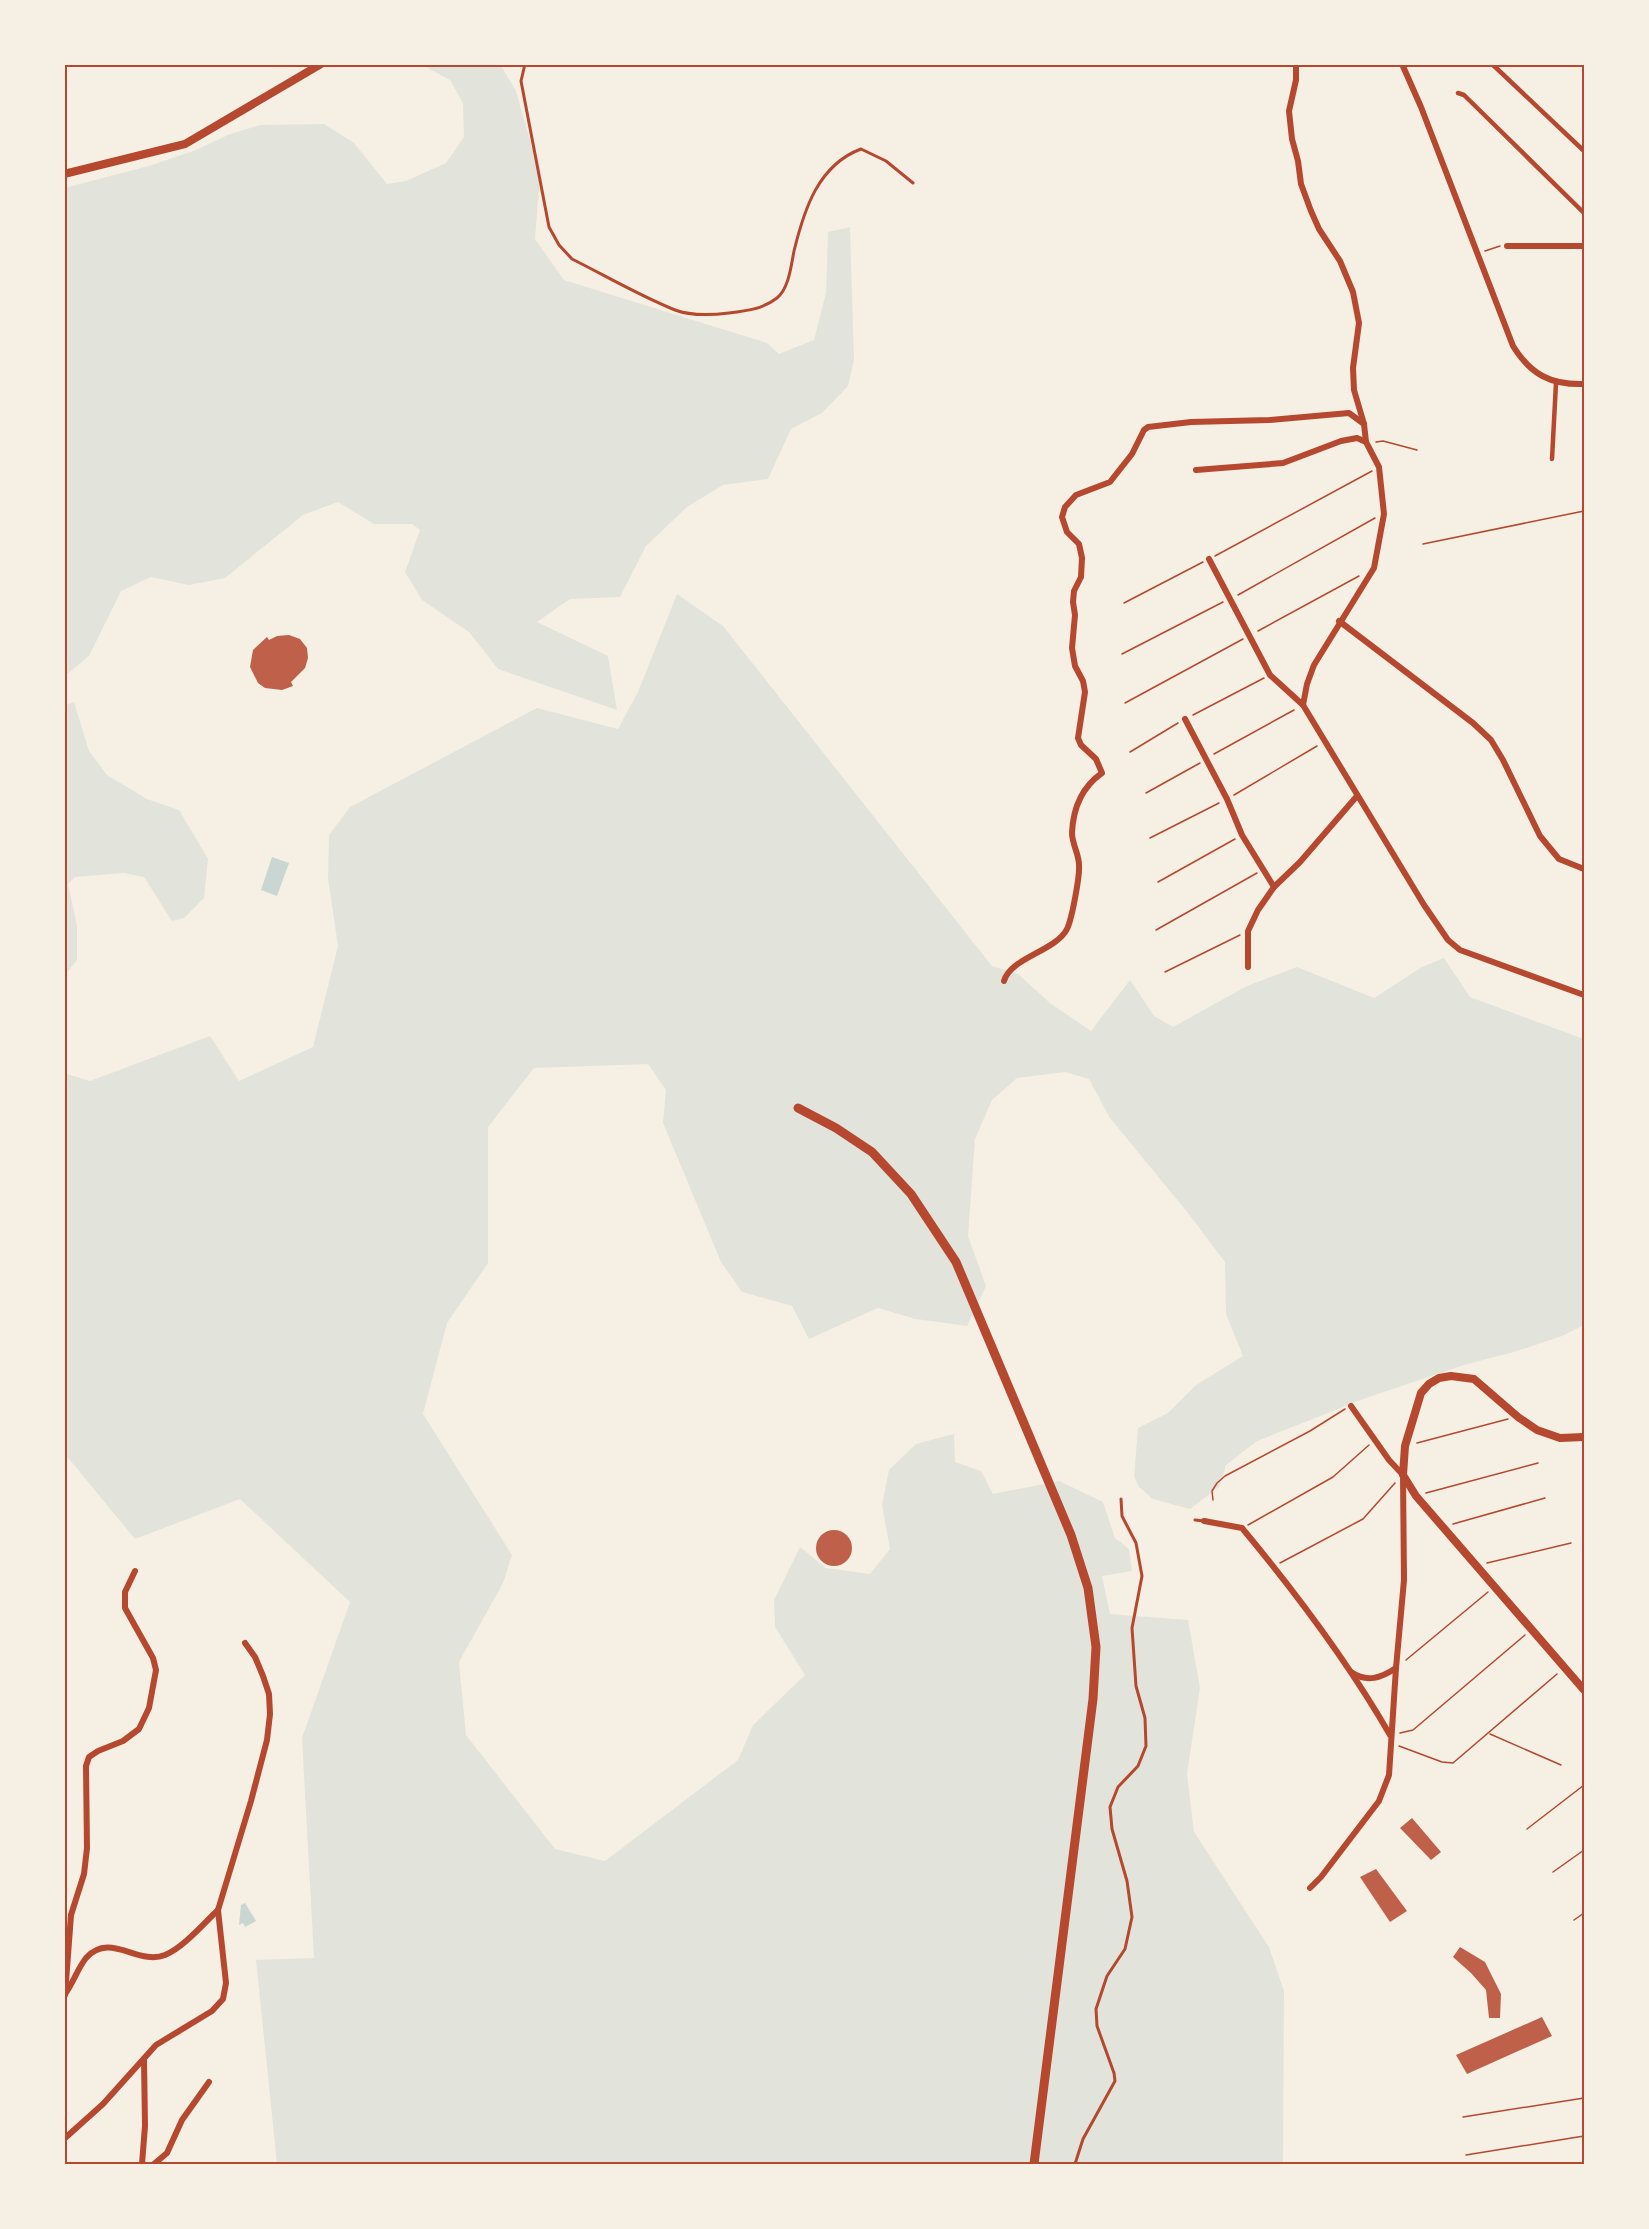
<svg xmlns="http://www.w3.org/2000/svg" width="1649" height="2229" viewBox="0 0 1649 2229" font-family="Montserrat,sans-serif">
  <style>
    .green { fill: #e2e4dc }
    .water { fill: #c9d6d2 }
    .building { fill: #bf614a }
    .lines { fill: none; stroke-linecap: round; stroke-linejoin: round }
    .path { stroke: #b5482f; stroke-width: 1.5 }
    .service { stroke: #b5482f; stroke-width: 3 }
    .pedestrian { stroke: #b5482f; stroke-width: 4.5 }
    .minor { stroke: #b5482f; stroke-width: 6 }
    .tertiary { stroke: #b5482f; stroke-width: 8 }
    .primary { stroke: #b5482f; stroke-width: 9 }
    .neatline { fill: none; stroke: #b5482f; stroke-width: 2 }
  </style>
  <rect width="100%" height="100%" fill="#f6efe4"/>
  <g class="green">
    <path d="M 500,64 L 516,91 L 540,176 L 535,239 L 564,280 L 767,343 L 779,354 L 814,340 L 826,293 L 828,232 L 850,227 L 854,360 L 848,386 L 822,413 L 791,429 L 768,479 L 723,485 L 687,507 L 646,546 L 620,597 L 570,599 L 537,622 L 608,656 L 617,710 L 498,669 L 469,632 L 422,600 L 405,572 L 420,530 L 412,524 L 374,524 L 338,502 L 303,515 L 225,578 L 189,585 L 151,577 L 121,591 L 89,656 L 65,676 L 65,188 L 152,165 L 196,150 L 230,134 L 260,125 L 324,124 L 354,143 L 387,184 L 406,181 L 446,163 L 464,137 L 463,103 L 450,80 L 422,65 Z"/>
    <path d="M 677,594 L 723,626 L 992,966 L 1018,974 L 1050,1003 L 1091,1031 L 1130,980 L 1154,1016 L 1173,1027 L 1247,986 L 1297,967 L 1374,998 L 1422,967 L 1444,958 L 1470,997 L 1584,1039 L 1584,1325 L 1562,1336 L 1514,1352 L 1464,1365 L 1366,1398 L 1257,1441 L 1226,1465 L 1220,1486 L 1190,1509 L 1153,1499 L 1139,1487 L 1134,1477 L 1138,1428 L 1168,1413 L 1196,1385 L 1243,1356 L 1226,1314 L 1225,1262 L 1188,1213 L 1110,1118 L 1089,1079 L 1065,1072 L 1017,1078 L 992,1100 L 975,1139 L 968,1236 L 986,1286 L 967,1326 L 916,1319 L 878,1308 L 809,1339 L 792,1306 L 742,1292 L 721,1262 L 663,1123 L 666,1090 L 648,1064 L 534,1068 L 488,1127 L 488,1263 L 447,1323 L 423,1414 L 512,1555 L 503,1583 L 459,1662 L 466,1735 L 555,1849 L 605,1861 L 738,1760 L 753,1725 L 805,1675 L 775,1627 L 774,1600 L 800,1547 L 826,1568 L 870,1574 L 890,1549 L 882,1505 L 889,1470 L 916,1444 L 954,1434 L 955,1462 L 981,1471 L 993,1494 L 1059,1481 L 1103,1502 L 1115,1538 L 1129,1549 L 1132,1571 L 1102,1576 L 1110,1614 L 1188,1620 L 1200,1688 L 1187,1774 L 1194,1832 L 1269,1947 L 1284,1991 L 1283,2163 L 1355,2163 L 1359,2164 L 277,2164 L 256,1960 L 314,1958 L 302,1738 L 350,1602 L 240,1499 L 135,1539 L 65,1454 L 64,1073 L 90,1081 L 210,1036 L 239,1081 L 313,1047 L 338,946 L 328,878 L 329,835 L 350,807 L 537,708 L 618,729 L 638,692 Z"/>
    <path d="M 74,702 L 89,751 L 107,775 L 147,799 L 179,810 L 208,859 L 204,898 L 184,918 L 172,921 L 144,877 L 124,873 L 75,877 L 68,884 L 77,926 L 77,960 L 65,975 L 64,706 Z"/>
  </g>
  <g class="water">
    <path d="M 272,857 L 289,863 L 277,896 L 261,890 Z"/>
    <path d="M 245,1903 L 256,1921 L 245,1927 L 243,1923 L 239,1925 L 241,1905 Z"/>
  </g>
  <g class="building">
    <path d="M 289,635 L 300,639 L 307,648 L 308,658 L 305,668 L 291,682 L 293,686 L 282,690 L 265,688 L 258,683 L 250,667 L 253,650 L 267,637 L 269,640 L 277,636 Z"/>
    <circle cx="834" cy="1548" r="18"/>
    <path d="M 1412,1818 L 1441,1852 L 1431,1860 L 1400,1828 Z"/>
    <path d="M 1376,1869 L 1407,1911 L 1390,1922 L 1360,1877 Z"/>
    <path d="M 1460,1947 L 1485,1962 L 1501,1994 L 1500,2018 L 1489,2018 L 1486,1990 L 1471,1973 L 1453,1957 Z"/>
    <path d="M 1542,2017 L 1552,2036 L 1467,2074 L 1456,2055 Z"/>
  </g>
  <g class="lines">
    <g class="path">
      <path d="M 1485,251 L 1500,246"/>
      <path d="M 1376,442 L 1383,441 L 1417,450"/>
      <path d="M 1423,544 L 1584,511"/>
      <path d="M 1215,556 L 1372,471"/>
      <path d="M 1238,595 L 1375,518"/>
      <path d="M 1124,603 L 1203,562"/>
      <path d="M 1258,631 L 1359,576"/>
      <path d="M 1122,654 L 1223,602"/>
      <path d="M 1125,703 L 1243,639"/>
      <path d="M 1193,715 L 1264,678"/>
      <path d="M 1130,752 L 1178,723"/>
      <path d="M 1214,754 L 1294,710"/>
      <path d="M 1146,793 L 1200,763"/>
      <path d="M 1234,795 L 1317,746"/>
      <path d="M 1150,838 L 1219,803"/>
      <path d="M 1158,882 L 1235,839"/>
      <path d="M 1156,930 L 1257,873"/>
      <path d="M 1165,972 L 1240,935"/>
      <path d="M 1417,1443 L 1508,1419"/>
      <path d="M 1426,1493 L 1538,1463"/>
      <path d="M 1213,1500 L 1212,1491 L 1217,1483 L 1225,1476 L 1310,1431 L 1345,1409"/>
      <path d="M 1453,1524 L 1545,1498"/>
      <path d="M 1248,1525 L 1333,1477 L 1369,1445"/>
      <path d="M 1280,1563 L 1363,1519 L 1395,1483"/>
      <path d="M 1487,1563 L 1571,1543"/>
      <path d="M 1406,1660 L 1488,1592"/>
      <path d="M 1400,1733 L 1413,1730 L 1525,1635"/>
      <path d="M 1490,1734 L 1561,1765"/>
      <path d="M 1399,1746 L 1442,1762 L 1453,1763 L 1557,1674"/>
      <path d="M 1527,1829 L 1584,1785"/>
      <path d="M 1553,1872 L 1584,1850"/>
      <path d="M 1574,1920 L 1584,1913"/>
      <path d="M 1463,2117 L 1584,2098"/>
      <path d="M 1466,2155 L 1584,2136"/>
    </g>
    <g class="service">
      <path d="M 525,64 L 521,81 L 549,227 L 559,245 L 572,259 C 606,276 640,296 675,310 C 691,316 713,315 729,313 C 746,311 763,309 777,298 C 789,288 791,266 794,251 C 804,210 818,165 861,149 L 886,161 L 913,183"/>
      <path d="M 1195,1520 L 1204,1521"/>
      <path d="M 1075,2164 L 1083,2139 L 1115,2081 L 1114,2073 L 1097,2026 L 1096,2009 L 1107,1976 L 1125,1949 L 1132,1917 L 1127,1881 L 1112,1829 L 1110,1807 L 1118,1787 L 1138,1766 L 1146,1746 L 1145,1718 L 1136,1686 L 1132,1628 L 1142,1576 L 1136,1543 L 1122,1516 L 1121,1499"/>
    </g>
    <g class="pedestrian">
      <path d="M 1492,64 L 1584,151"/>
      <path d="M 1458,93 L 1464,95 L 1584,213"/>
      <path d="M 1552,459 L 1556,383"/>
    </g>
    <g class="minor">
      <path d="M 1296,64 L 1296,80 L 1289,111 L 1292,139 L 1298,161 L 1301,184 L 1311,211 L 1319,229 L 1340,261 L 1353,292 L 1359,323 L 1353,368 L 1354,390 L 1364,424 L 1366,442 L 1379,467 L 1384,514 L 1374,568 L 1314,665 L 1307,684 L 1303,705"/>
      <path d="M 1402,64 L 1421,107 L 1513,346 C 1531,375 1551,385 1584,384"/>
      <path d="M 1507,246 L 1584,246"/>
      <path d="M 1196,470 L 1283,463 L 1341,441 L 1357,438 L 1366,442"/>
      <path d="M 1209,559 L 1270,675 L 1303,705 L 1424,905 L 1448,940 L 1460,950 L 1584,995"/>
      <path d="M 1339,621 L 1473,723 L 1491,740 L 1503,760 L 1540,836 L 1559,859 L 1584,869"/>
      <path d="M 1185,719 L 1227,799 L 1242,835 L 1274,887"/>
      <path d="M 1248,967 L 1248,931 L 1258,910 L 1274,887 L 1300,862 L 1357,796"/>
      <path d="M 1004,981 C 1010,958 1056,951 1067,929 C 1072,919 1080,875 1079,865 C 1079,854 1072,844 1072,833 C 1073,809 1082,787 1102,773 L 1096,759 L 1081,745 L 1078,738 L 1085,692 L 1083,681 L 1075,666 L 1072,648 L 1075,615 L 1073,602 L 1074,591 L 1081,577 L 1082,558 L 1079,544 L 1067,532 L 1062,517 L 1065,507 L 1076,495 L 1110,482 L 1132,454 L 1144,430 L 1148,427 L 1191,422 L 1269,420 L 1349,413 L 1364,424"/>
      <path d="M 1204,1521 L 1242,1528 C 1296,1593 1348,1662 1390,1735"/>
      <path d="M 1351,1672 C 1367,1683 1381,1678 1396,1668"/>
      <path d="M 1310,1888 L 1321,1877 L 1379,1801 L 1389,1775 L 1396,1668 L 1404,1580 L 1403,1475 L 1389,1460 L 1351,1406"/>
      <path d="M 65,1994 C 73,1983 78,1968 86,1958 C 110,1931 138,1966 165,1955 C 183,1948 204,1923 218,1910"/>
      <path d="M 65,1995 L 71,1915 L 84,1874 L 87,1848 L 86,1766 L 89,1757 L 98,1751 L 123,1741 L 139,1729 L 149,1708 L 156,1670 L 153,1658 L 125,1608 L 125,1592 L 135,1571"/>
      <path d="M 64,2139 L 103,2104 L 156,2045 L 212,2011 L 223,1999 L 226,1983 L 218,1910 L 251,1801 L 267,1740 L 270,1714 L 269,1694 L 263,1676 L 255,1657 L 245,1643"/>
      <path d="M 142,2164 L 145,2126 L 144,2059"/>
      <path d="M 154,2164 L 167,2153 L 182,2120 L 209,2082"/>
    </g>
    <g class="tertiary">
      <path d="M 64,174 L 185,144 L 321,64"/>
      <path d="M 1584,1437 L 1560,1438 L 1537,1430 L 1518,1417 L 1474,1379 L 1451,1376 L 1439,1378 L 1429,1384 L 1421,1393 L 1405,1446 L 1403,1475 L 1416,1496 L 1584,1690"/>
    </g>
    <path class="primary" d="M 798,1108 L 836,1128 L 872,1152 L 911,1194 L 956,1262 L 1071,1535 L 1088,1588 L 1096,1647 L 1093,1699 L 1034,2164"/>
  </g>
  <rect width="1649" height="2229" fill="none" stroke="#f6efe4" stroke-width="132"/>
  <rect x="66" y="66" width="1517" height="2097" class="neatline"/>
</svg>
